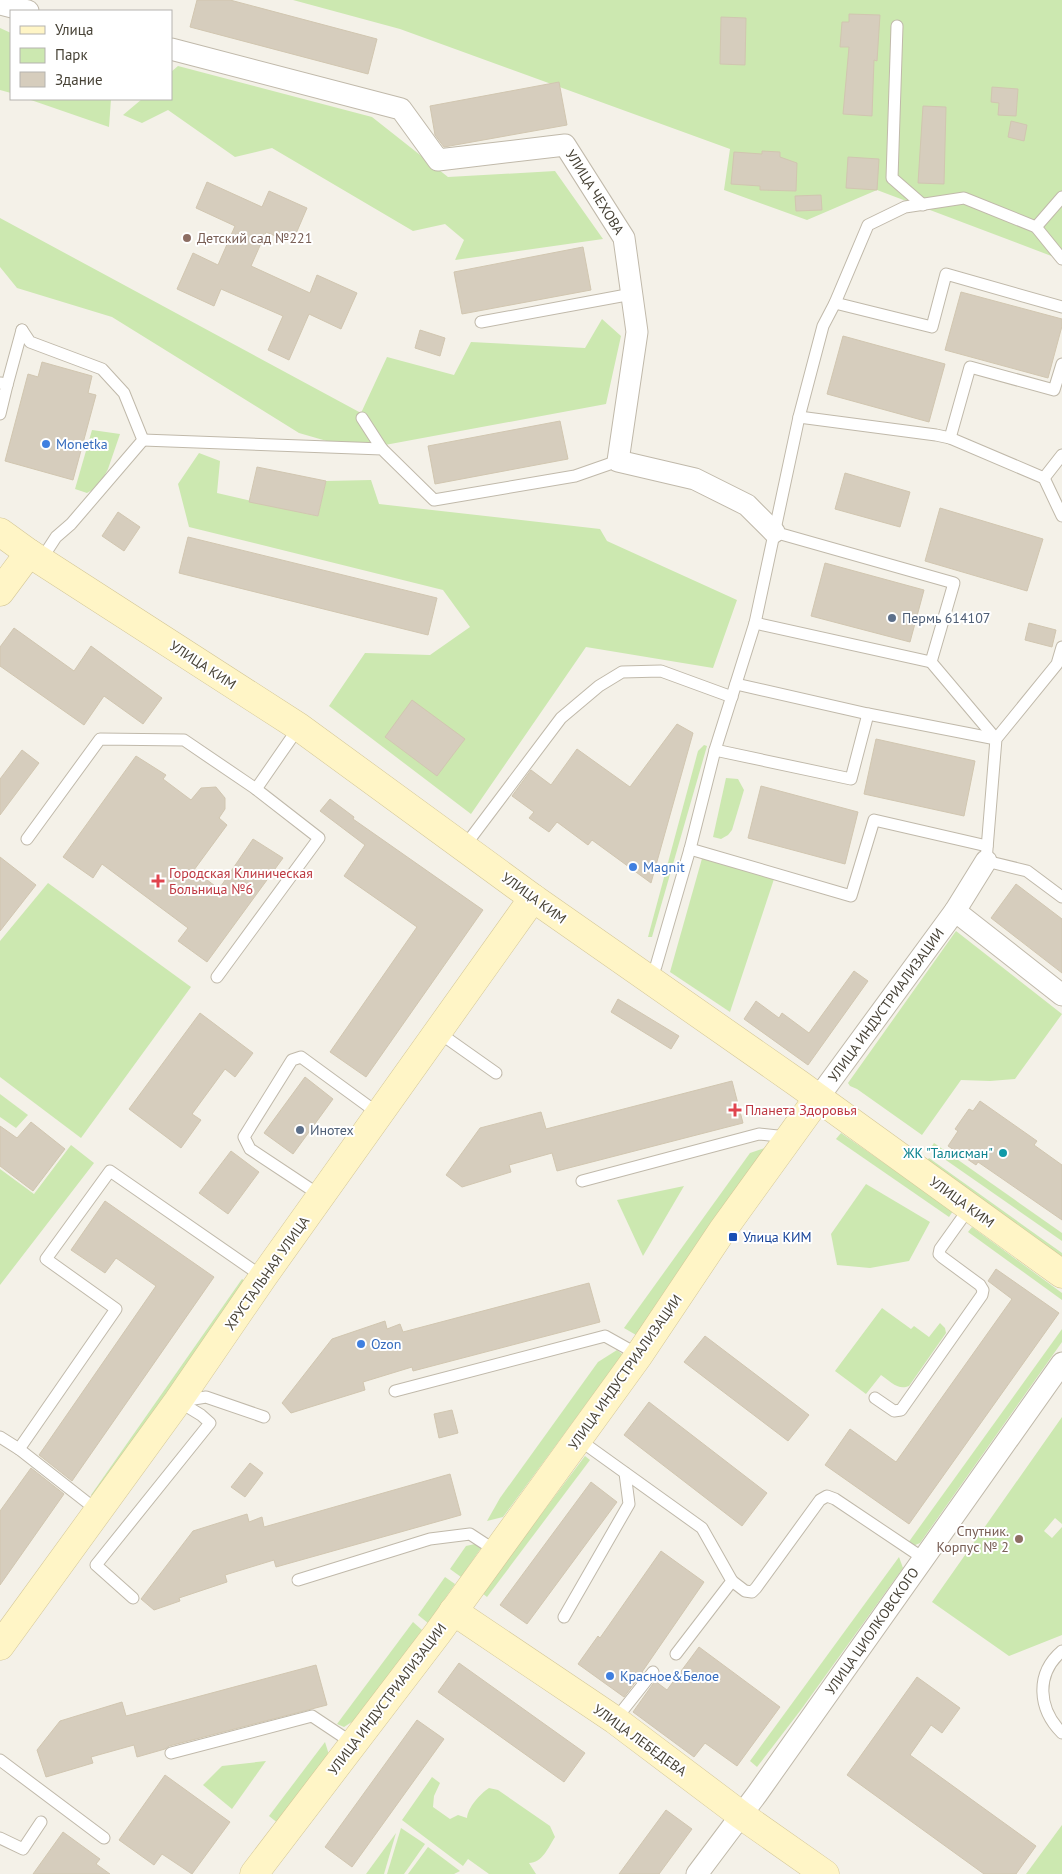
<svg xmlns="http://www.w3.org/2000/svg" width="1062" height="1874" viewBox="0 0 1062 1874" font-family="'PT Sans',sans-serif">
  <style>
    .green { fill: #cce8b0 }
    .building { fill: #d6cdbd; stroke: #d1c6b0 }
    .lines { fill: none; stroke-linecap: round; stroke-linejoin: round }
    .lane-casing { stroke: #c0b9aa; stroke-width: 13 }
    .street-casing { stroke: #c0b9aa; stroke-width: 23 }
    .secondary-casing { stroke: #d4c797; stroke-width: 29 }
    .lane { stroke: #fff; stroke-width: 11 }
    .street { stroke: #fff; stroke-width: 21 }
    .secondary { stroke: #fff5c6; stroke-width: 28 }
    .education-dot { fill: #8d6e63; stroke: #fff; stroke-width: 2 }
    .shop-dot { fill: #3f7fe0; stroke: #fff; stroke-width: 2 }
    .service-dot { fill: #5c6f8a; stroke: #fff; stroke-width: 2 }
    .health-dot { fill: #e0444e; stroke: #fff; stroke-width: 2 }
    .culture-dot { fill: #0f9aa8; stroke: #fff; stroke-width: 2 }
    .transit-dot { fill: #1a4fb4; stroke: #fff; stroke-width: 2 }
    .labels { text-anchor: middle; stroke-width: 4; stroke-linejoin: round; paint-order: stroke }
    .street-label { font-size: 14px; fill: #474236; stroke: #fff }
    .education-label { font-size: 14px; fill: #785e54; stroke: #fff; text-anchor: start }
    .shop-label { font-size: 14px; fill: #366cbe; stroke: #fff; text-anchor: start }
    .service-label { font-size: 14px; fill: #4e5e75; stroke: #fff; text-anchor: start }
    .health-label { font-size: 14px; fill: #be3a42; stroke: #fff; text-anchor: start }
    .culture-label { font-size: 14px; fill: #0d838f; stroke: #fff; text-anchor: end }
    .transit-label { font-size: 14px; fill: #164399; stroke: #fff; text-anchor: start }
  </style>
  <rect width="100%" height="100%" fill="#f4f1e8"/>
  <g class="green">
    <path d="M 293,0 L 1062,0 L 1062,260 L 877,190 L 807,220 L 724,190 L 730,149 L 400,29 Z"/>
    <path d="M 0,28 L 11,33 L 11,93 L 0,90 Z"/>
    <path d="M 178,66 L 372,117 L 448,177 L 555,171 L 603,239 L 455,260 L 464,240 L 445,224 L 413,231 L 272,148 L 235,157 L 168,110 L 142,123 L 123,115 L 142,99 L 171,99 L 171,72 Z"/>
    <path d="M 28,99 L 111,99 L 109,127 Z"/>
    <path d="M 0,218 L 361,413 L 387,357 L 454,375 L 471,342 L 585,348 L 602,319 L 621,336 L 606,404 L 358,450 L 299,433 L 112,317 L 17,288 L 0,267 Z"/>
    <path d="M 92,430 L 120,434 L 108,469 L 99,486 L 87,493 L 75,489 Z"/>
    <path d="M 199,453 L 220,461 L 217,493 L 318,516 L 326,481 L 371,480 L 379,504 L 600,529 L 607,541 L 737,600 L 713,668 L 586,647 L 471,814 L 329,706 L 365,653 L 430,655 L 470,627 L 443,590 L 189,527 L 178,484 Z"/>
    <path d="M 704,745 L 707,746 L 652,937 L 648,937 L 698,751 Z"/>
    <path d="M 726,778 L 738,779 L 744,790 L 732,830 L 728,835 L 721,839 L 713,837 Z"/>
    <path d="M 703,855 L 774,879 L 730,1012 L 670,972 Z"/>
    <path d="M 48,883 L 191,987 L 81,1138 L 0,1077 L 0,941 Z"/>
    <path d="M 956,931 L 1062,1014 L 1015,1079 L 990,1081 L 961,1080 L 922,1135 L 857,1089 L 850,1086 L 848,1083 Z"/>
    <path d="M 0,1094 L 28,1115 L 16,1128 L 0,1117 Z"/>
    <path d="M 841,1133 L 953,1211 L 949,1217 L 836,1139 Z"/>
    <path d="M 934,1143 L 1062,1233 L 1062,1241 L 930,1149 Z"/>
    <path d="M 71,1145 L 94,1163 L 0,1285 L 0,1169 L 34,1194 Z"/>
    <path d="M 765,1148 L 636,1335 L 624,1328 L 750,1153 Z"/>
    <path d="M 929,1158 L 1062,1253 L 1062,1260 L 925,1163 Z"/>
    <path d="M 866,1184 L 930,1222 L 909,1261 L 870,1268 L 837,1265 L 831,1234 Z"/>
    <path d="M 684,1186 L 643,1256 L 617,1200 Z"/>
    <path d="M 972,1227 L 1062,1293 L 1062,1300 L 968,1232 Z"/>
    <path d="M 242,1279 L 245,1281 L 245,1284 L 94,1497 L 91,1495 Z"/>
    <path d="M 882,1308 L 911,1329 L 914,1326 L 929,1337 L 940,1323 L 945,1328 L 946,1333 L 909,1386 C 898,1391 890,1381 881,1375 L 866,1394 L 835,1371 Z"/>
    <path d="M 1062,1329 L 1062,1342 L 920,1543 L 913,1546 L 908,1543 Z"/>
    <path d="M 617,1350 L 622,1354 L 620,1358 L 503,1517 L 487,1521 L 500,1498 L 598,1362 Z"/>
    <path d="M 1062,1417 L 1062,1524 L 1055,1518 L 1044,1531 L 1052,1538 L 1062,1527 L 1062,1635 L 1009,1656 L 932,1602 Z"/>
    <path d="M 585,1456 L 590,1460 L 487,1597 L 482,1593 Z"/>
    <path d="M 475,1544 L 481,1548 L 461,1577 L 450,1569 L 466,1546 Z"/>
    <path d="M 899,1557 L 903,1568 L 800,1711 L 757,1767 L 750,1761 Z"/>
    <path d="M 445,1577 L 455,1584 L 428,1623 L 418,1615 Z"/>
    <path d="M 413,1622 L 422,1630 L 361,1716 L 344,1727 L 337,1724 Z"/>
    <path d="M 325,1742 L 330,1758 L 279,1824 L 269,1816 Z"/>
    <path d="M 266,1761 L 232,1809 L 203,1785 L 222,1766 Z"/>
    <path d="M 432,1777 L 440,1783 L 434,1796 L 433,1807 L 450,1819 L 458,1815 L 467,1818 C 468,1807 480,1794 489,1788 L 498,1790 L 550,1826 L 555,1837 C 548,1848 542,1863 529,1863 L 536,1874 L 489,1874 L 468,1859 L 463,1866 L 402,1820 Z"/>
    <path d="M 1062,1825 L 1062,1874 L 1026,1874 Z"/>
    <path d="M 401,1828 L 425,1844 L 404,1874 L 387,1874 Z"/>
    <path d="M 396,1833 L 384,1874 L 366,1874 Z"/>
    <path d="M 428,1847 L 460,1871 L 454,1874 L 408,1874 Z"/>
  </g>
  <g class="building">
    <path d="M 197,0 L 230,0 L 377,39 L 368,74 L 190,27 Z"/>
    <path d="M 849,14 L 880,15 L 877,61 L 874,60 L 872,116 L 843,114 L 849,47 L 840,47 L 842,22 L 849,22 Z"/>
    <path d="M 721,17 L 746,18 L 745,65 L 720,64 Z"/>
    <path d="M 559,82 L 567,125 L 444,147 L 435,135 L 430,106 Z"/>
    <path d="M 992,87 L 1018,89 L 1016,116 L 998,115 L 999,103 L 991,102 Z"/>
    <path d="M 923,106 L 946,107 L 944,184 L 918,183 Z"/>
    <path d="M 1011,121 L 1027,125 L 1024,141 L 1008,137 Z"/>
    <path d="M 762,151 L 780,152 L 780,157 L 797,163 L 796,191 L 760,190 L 760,186 L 731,184 L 734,152 L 762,154 Z"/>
    <path d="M 848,157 L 879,159 L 877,190 L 846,188 Z"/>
    <path d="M 207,182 L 262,207 L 269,191 L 307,208 L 292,243 L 266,232 L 251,266 L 310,293 L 317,275 L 357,293 L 341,329 L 309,314 L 289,360 L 268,350 L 283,316 L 221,289 L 214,306 L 177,289 L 193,253 L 218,265 L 235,226 L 196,208 Z"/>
    <path d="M 821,195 L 822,210 L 796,211 L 795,196 Z"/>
    <path d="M 583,247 L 591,290 L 462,314 L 454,272 Z"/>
    <path d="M 961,292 L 1062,319 L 1062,326 L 1048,378 L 945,350 Z"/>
    <path d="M 420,330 L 445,338 L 440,356 L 415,348 Z"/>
    <path d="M 843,336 L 945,364 L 929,422 L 827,394 Z"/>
    <path d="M 42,362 L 92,376 L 88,393 L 96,395 L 73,480 L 5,461 L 28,374 L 38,377 Z"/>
    <path d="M 560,421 L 568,459 L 435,484 L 428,446 Z"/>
    <path d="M 257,467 L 326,481 L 318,516 L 249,502 Z"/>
    <path d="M 845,473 L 910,492 L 900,527 L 835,509 Z"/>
    <path d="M 940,508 L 1043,539 L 1027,591 L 925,561 Z"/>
    <path d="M 118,512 L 140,527 L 124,551 L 102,536 Z"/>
    <path d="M 188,537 L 437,598 L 428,635 L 179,573 Z"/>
    <path d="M 825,563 L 924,590 L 910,642 L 811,616 Z"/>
    <path d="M 1029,623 L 1056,630 L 1052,647 L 1025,640 Z"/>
    <path d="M 14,628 L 74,671 L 91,646 L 162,698 L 143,724 L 104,696 L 84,725 L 0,666 L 0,647 Z"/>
    <path d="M 412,700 L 465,739 L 437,776 L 385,737 Z"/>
    <path d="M 677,724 L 693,733 L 651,883 L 592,840 L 588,845 L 557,822 L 549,832 L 529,818 L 534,812 L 512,796 L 531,770 L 551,785 L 577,749 L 630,787 Z"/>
    <path d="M 876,739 L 975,761 L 964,816 L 864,794 Z"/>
    <path d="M 22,750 L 39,763 L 0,815 L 0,779 Z"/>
    <path d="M 136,756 L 166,775 L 163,779 L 191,800 L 201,788 L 216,787 L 225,798 L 225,809 L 219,818 L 227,825 L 194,870 L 219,889 L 253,839 L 283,858 L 207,962 L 178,941 L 188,928 L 102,864 L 93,878 L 63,857 Z"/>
    <path d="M 761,786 L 858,812 L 845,864 L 748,838 Z"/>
    <path d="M 330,799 L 354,817 L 353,819 L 483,910 L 366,1077 L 330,1052 L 417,927 L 344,876 L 365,845 L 320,811 Z"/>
    <path d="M 0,857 L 36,885 L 0,931 Z"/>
    <path d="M 1016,884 L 1062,919 L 1062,973 L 991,918 Z"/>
    <path d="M 854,971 L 868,981 L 808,1065 L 744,1019 L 756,1001 L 779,1018 L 782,1013 L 809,1033 Z"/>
    <path d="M 618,999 L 679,1036 L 671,1049 L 611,1012 Z"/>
    <path d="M 200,1013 L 253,1053 L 235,1077 L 225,1069 L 192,1114 L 201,1120 L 181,1148 L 129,1109 Z"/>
    <path d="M 305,1077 L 333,1099 L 293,1154 L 264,1133 Z"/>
    <path d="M 732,1081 L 743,1123 L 557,1171 L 552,1153 L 509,1165 L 511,1172 L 462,1187 L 446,1175 L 480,1128 L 541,1112 L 546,1129 Z"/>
    <path d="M 980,1101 L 1037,1141 L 1034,1145 L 1062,1165 L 1062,1220 L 978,1162 L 976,1165 L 948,1146 L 958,1131 L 955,1129 L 969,1109 L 973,1111 Z"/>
    <path d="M 31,1122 L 65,1149 L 33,1191 L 0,1166 L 0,1126 L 17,1138 Z"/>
    <path d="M 231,1151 L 259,1172 L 228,1214 L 199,1193 Z"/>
    <path d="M 105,1201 L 214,1277 L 72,1481 L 39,1455 L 156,1286 L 116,1258 L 105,1273 L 71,1250 Z"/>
    <path d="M 996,1269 L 1059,1313 L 909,1524 L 825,1465 L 850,1429 L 896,1462 L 1012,1299 L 988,1281 Z"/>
    <path d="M 589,1283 L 600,1322 L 413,1371 L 412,1367 L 363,1382 L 365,1390 L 291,1413 L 282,1403 L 332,1339 L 385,1321 L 387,1329 L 400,1324 L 403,1332 Z"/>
    <path d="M 705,1336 L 809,1415 L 788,1441 L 684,1362 Z"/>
    <path d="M 649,1402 L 767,1493 L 742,1526 L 624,1435 Z"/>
    <path d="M 452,1410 L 458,1433 L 439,1438 L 434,1414 Z"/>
    <path d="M 250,1463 L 263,1473 L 245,1497 L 231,1487 Z"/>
    <path d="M 31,1468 L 64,1494 L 0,1585 L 0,1511 Z"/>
    <path d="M 450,1474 L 461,1515 L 276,1567 L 274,1560 L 225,1575 L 227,1582 L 179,1598 L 180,1601 L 154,1610 L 141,1599 L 193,1531 L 247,1514 L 249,1522 L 262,1517 L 264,1527 Z"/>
    <path d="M 591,1482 L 617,1502 L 527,1624 L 500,1605 Z"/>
    <path d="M 661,1551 L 704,1582 L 642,1672 L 643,1672 L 624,1697 L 578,1664 L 598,1636 L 600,1638 Z"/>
    <path d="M 699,1647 L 780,1707 L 737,1766 L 705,1743 L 694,1757 L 633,1712 L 655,1681 L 667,1690 Z"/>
    <path d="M 459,1663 L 585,1753 L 564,1782 L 438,1692 Z"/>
    <path d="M 316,1665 L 327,1705 L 169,1746 L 165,1749 L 137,1757 L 134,1745 L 91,1757 L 93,1763 L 46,1777 L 37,1750 L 60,1721 L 122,1702 L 126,1716 Z"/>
    <path d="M 917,1677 L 960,1708 L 942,1733 L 931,1725 L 910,1755 L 1036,1846 L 1016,1874 L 984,1874 L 847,1775 Z"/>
    <path d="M 417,1720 L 444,1739 L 352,1867 L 325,1847 Z"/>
    <path d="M 165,1775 L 230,1822 L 192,1874 L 162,1854 L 154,1865 L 119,1840 Z"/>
    <path d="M 666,1810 L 692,1829 L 659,1874 L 619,1874 Z"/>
    <path d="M 63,1832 L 100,1859 L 96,1864 L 110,1874 L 33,1874 Z"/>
  </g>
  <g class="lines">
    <defs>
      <g id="lane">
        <path d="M 897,26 L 892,178 L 923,205"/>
        <path d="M 1036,227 L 1062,197"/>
        <path d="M 835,303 L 932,327 L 946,274 L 1062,307"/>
        <path d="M 481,322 L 632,294"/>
        <path d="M 22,330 L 30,342 L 102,369 L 124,393 L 143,440 L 71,524 L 56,537 L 41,560"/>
        <path d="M 7,385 L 22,330"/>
        <path d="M 0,414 L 7,385 L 1,383"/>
        <path d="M 799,417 L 936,435 L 950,438 L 970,367 L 1054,390 L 1062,364"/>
        <path d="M 362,418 L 382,449"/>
        <path d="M 950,438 L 1044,478 L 1062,516"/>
        <path d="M 143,440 L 382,449 L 434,500 L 575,476 L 618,461"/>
        <path d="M 1044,478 L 1062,455"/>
        <path d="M 774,532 L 954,583 L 931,662 L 996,739"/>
        <path d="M 755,623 L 931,662"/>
        <path d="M 1062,647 L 1057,664 L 996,739 L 986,861 L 1027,871 L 1062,897"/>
        <path d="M 736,684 L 868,714"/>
        <path d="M 715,750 L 851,779 L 868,714 L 996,739"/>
        <path d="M 256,789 L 299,727"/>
        <path d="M 27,839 L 100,739 L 184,740 L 256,789 L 319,838 L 217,977"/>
        <path d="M 464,847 L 561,718 L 599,686 L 622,672 L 661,671 L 732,697"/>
        <path d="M 690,849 L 851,896 L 874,820 L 987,846"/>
        <path d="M 650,981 L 656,966 L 690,849 L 715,750 L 755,623 L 799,417 L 823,326 L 835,303 L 868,225 L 905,207 L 964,198 L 1036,227 L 1062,259"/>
        <path d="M 438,1032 L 496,1073"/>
        <path d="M 582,1181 L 759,1134 L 787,1137"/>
        <path d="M 321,1196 L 250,1149 L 244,1137 L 292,1060 L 301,1057 L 379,1114"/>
        <path d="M 395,1391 L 605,1336 L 639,1355"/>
        <path d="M 875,1398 L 894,1411 L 901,1410 L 982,1295 L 983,1290 L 980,1285 L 942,1257 L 939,1254 L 940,1249 L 970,1207"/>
        <path d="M 182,1401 L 206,1397 L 264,1417"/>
        <path d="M 0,1437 L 19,1449 L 116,1309 L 46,1259 L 110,1171 L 263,1277"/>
        <path d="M 578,1439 L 702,1528 L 732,1581 L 676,1654"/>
        <path d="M 19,1449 L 98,1511"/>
        <path d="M 298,1580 L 430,1539 L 470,1534 L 496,1551"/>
        <path d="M 732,1581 L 745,1591 L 752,1592 L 756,1588 L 820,1500 L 827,1496 L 835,1499 L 923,1558"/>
        <path d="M 133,1598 L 96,1565 L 210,1423 L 201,1415 L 178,1401"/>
        <path d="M 564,1617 L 629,1504 L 625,1473"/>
        <path d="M 1062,1651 C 1035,1674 1038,1709 1062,1733"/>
        <path d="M 615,1720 L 653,1672"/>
        <path d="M 171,1753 L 312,1716 L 354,1744"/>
        <path d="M 0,1760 L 104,1838"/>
        <path d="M 0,1838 L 23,1849 L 41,1822"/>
      </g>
      <g id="street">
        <path d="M 0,4 L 28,11"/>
        <path d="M 171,49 L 401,109 L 438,160 L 565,145 L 624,238 L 637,332 L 618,461 L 695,479 L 747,505 L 774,532"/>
        <path d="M 955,911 L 1062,995"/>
        <path d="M 818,1098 L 955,911 L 986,861"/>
        <path d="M 697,1874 L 757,1794 L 1062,1363"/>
      </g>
      <g id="secondary">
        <path d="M 0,532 L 29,553 L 299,727 L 533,898 L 799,1084 L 1062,1274"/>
        <path d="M 0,592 L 29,553"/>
        <path d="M 453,1611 L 615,1720 L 741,1815 L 825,1874"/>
        <path d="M 0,1646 L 178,1401 L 263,1277 L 533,898"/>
        <path d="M 254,1874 L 437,1634 L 639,1355 L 722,1231 L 818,1098"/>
      </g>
    </defs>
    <use href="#lane" class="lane-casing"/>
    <use href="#street" class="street-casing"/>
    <use href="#secondary" class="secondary-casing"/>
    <use href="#lane" class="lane"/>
    <use href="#street" class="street"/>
    <use href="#secondary" class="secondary"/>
  </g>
  <g class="education-dot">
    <circle cx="187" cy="238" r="5"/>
    <circle cx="1019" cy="1539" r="5"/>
  </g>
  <g class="shop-dot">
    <circle cx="46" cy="444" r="5"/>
    <circle cx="633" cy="867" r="5"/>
    <circle cx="361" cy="1344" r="5"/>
    <circle cx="610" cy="1676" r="5"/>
  </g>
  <g class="service-dot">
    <circle cx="892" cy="618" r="5"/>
    <circle cx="300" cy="1130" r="5"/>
  </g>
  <g class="health-dot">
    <path d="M155.5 873.5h5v5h5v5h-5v5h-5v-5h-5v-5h5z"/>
    <path d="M732.5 1102.5h5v5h5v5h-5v5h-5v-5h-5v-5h5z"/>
  </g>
  <circle class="culture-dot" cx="1003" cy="1153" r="5"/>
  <rect class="transit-dot" x="728" y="1232" width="10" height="10" rx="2.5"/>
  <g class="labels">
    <g class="street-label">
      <text transform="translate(595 192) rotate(58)" y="5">УЛИЦА ЧЕХОВА</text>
      <text transform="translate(203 665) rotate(33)" y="5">УЛИЦА КИМ</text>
      <text transform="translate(534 898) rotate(36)" y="5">УЛИЦА КИМ</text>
      <text transform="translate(886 1005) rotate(-54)" y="5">УЛИЦА ИНДУСТРИАЛИЗАЦИИ</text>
      <text transform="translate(962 1202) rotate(36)" y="5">УЛИЦА КИМ</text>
      <text transform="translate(267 1273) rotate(-55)" y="5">ХРУСТАЛЬНАЯ УЛИЦА</text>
      <text transform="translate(625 1372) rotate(-55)" y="5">УЛИЦА ИНДУСТРИАЛИЗАЦИИ</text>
      <text transform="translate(872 1631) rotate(-55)" y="5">УЛИЦА ЦИОЛКОВСКОГО</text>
      <text transform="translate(387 1699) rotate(-53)" y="5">УЛИЦА ИНДУСТРИАЛИЗАЦИИ</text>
      <text transform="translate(640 1740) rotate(36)" y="5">УЛИЦА ЛЕБЕДЕВА</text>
    </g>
    <g class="education-label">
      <text x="197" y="243">Детский сад №221</text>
      <text x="1009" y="1536" text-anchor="end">Спутник.<tspan x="1009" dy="16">Корпус № 2</tspan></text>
    </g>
    <g class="shop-label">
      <text x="56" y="449">Monetka</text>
      <text x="643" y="872">Magnit</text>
      <text x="371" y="1349">Ozon</text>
      <text x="620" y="1681">Красное&amp;Белое</text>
    </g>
    <g class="service-label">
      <text x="902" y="623">Пермь 614107</text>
      <text x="310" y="1135">Инотех</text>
    </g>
    <g class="health-label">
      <text x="169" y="878">Городская Клиническая<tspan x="169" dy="16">Больница №6</tspan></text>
      <text x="745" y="1115">Планета Здоровья</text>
    </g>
    <g class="culture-label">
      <text x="993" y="1158">ЖК "Талисман"</text>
    </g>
    <g class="transit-label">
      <text x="743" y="1242">Улица КИМ</text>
    </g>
  </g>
  <rect x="10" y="10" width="162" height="90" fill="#ffffff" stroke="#b5b3af"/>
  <rect x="20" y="26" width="25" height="8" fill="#fff5c6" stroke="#b5b3af"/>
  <text x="55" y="35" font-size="15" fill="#474236">Улица</text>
  <rect x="20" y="48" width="25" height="15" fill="#cce8b0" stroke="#b5b3af"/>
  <text x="55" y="60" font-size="15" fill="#474236">Парк</text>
  <rect x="20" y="72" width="25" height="15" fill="#d6cdbd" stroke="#b5b3af"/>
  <text x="55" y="85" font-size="15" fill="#474236">Здание</text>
</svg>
